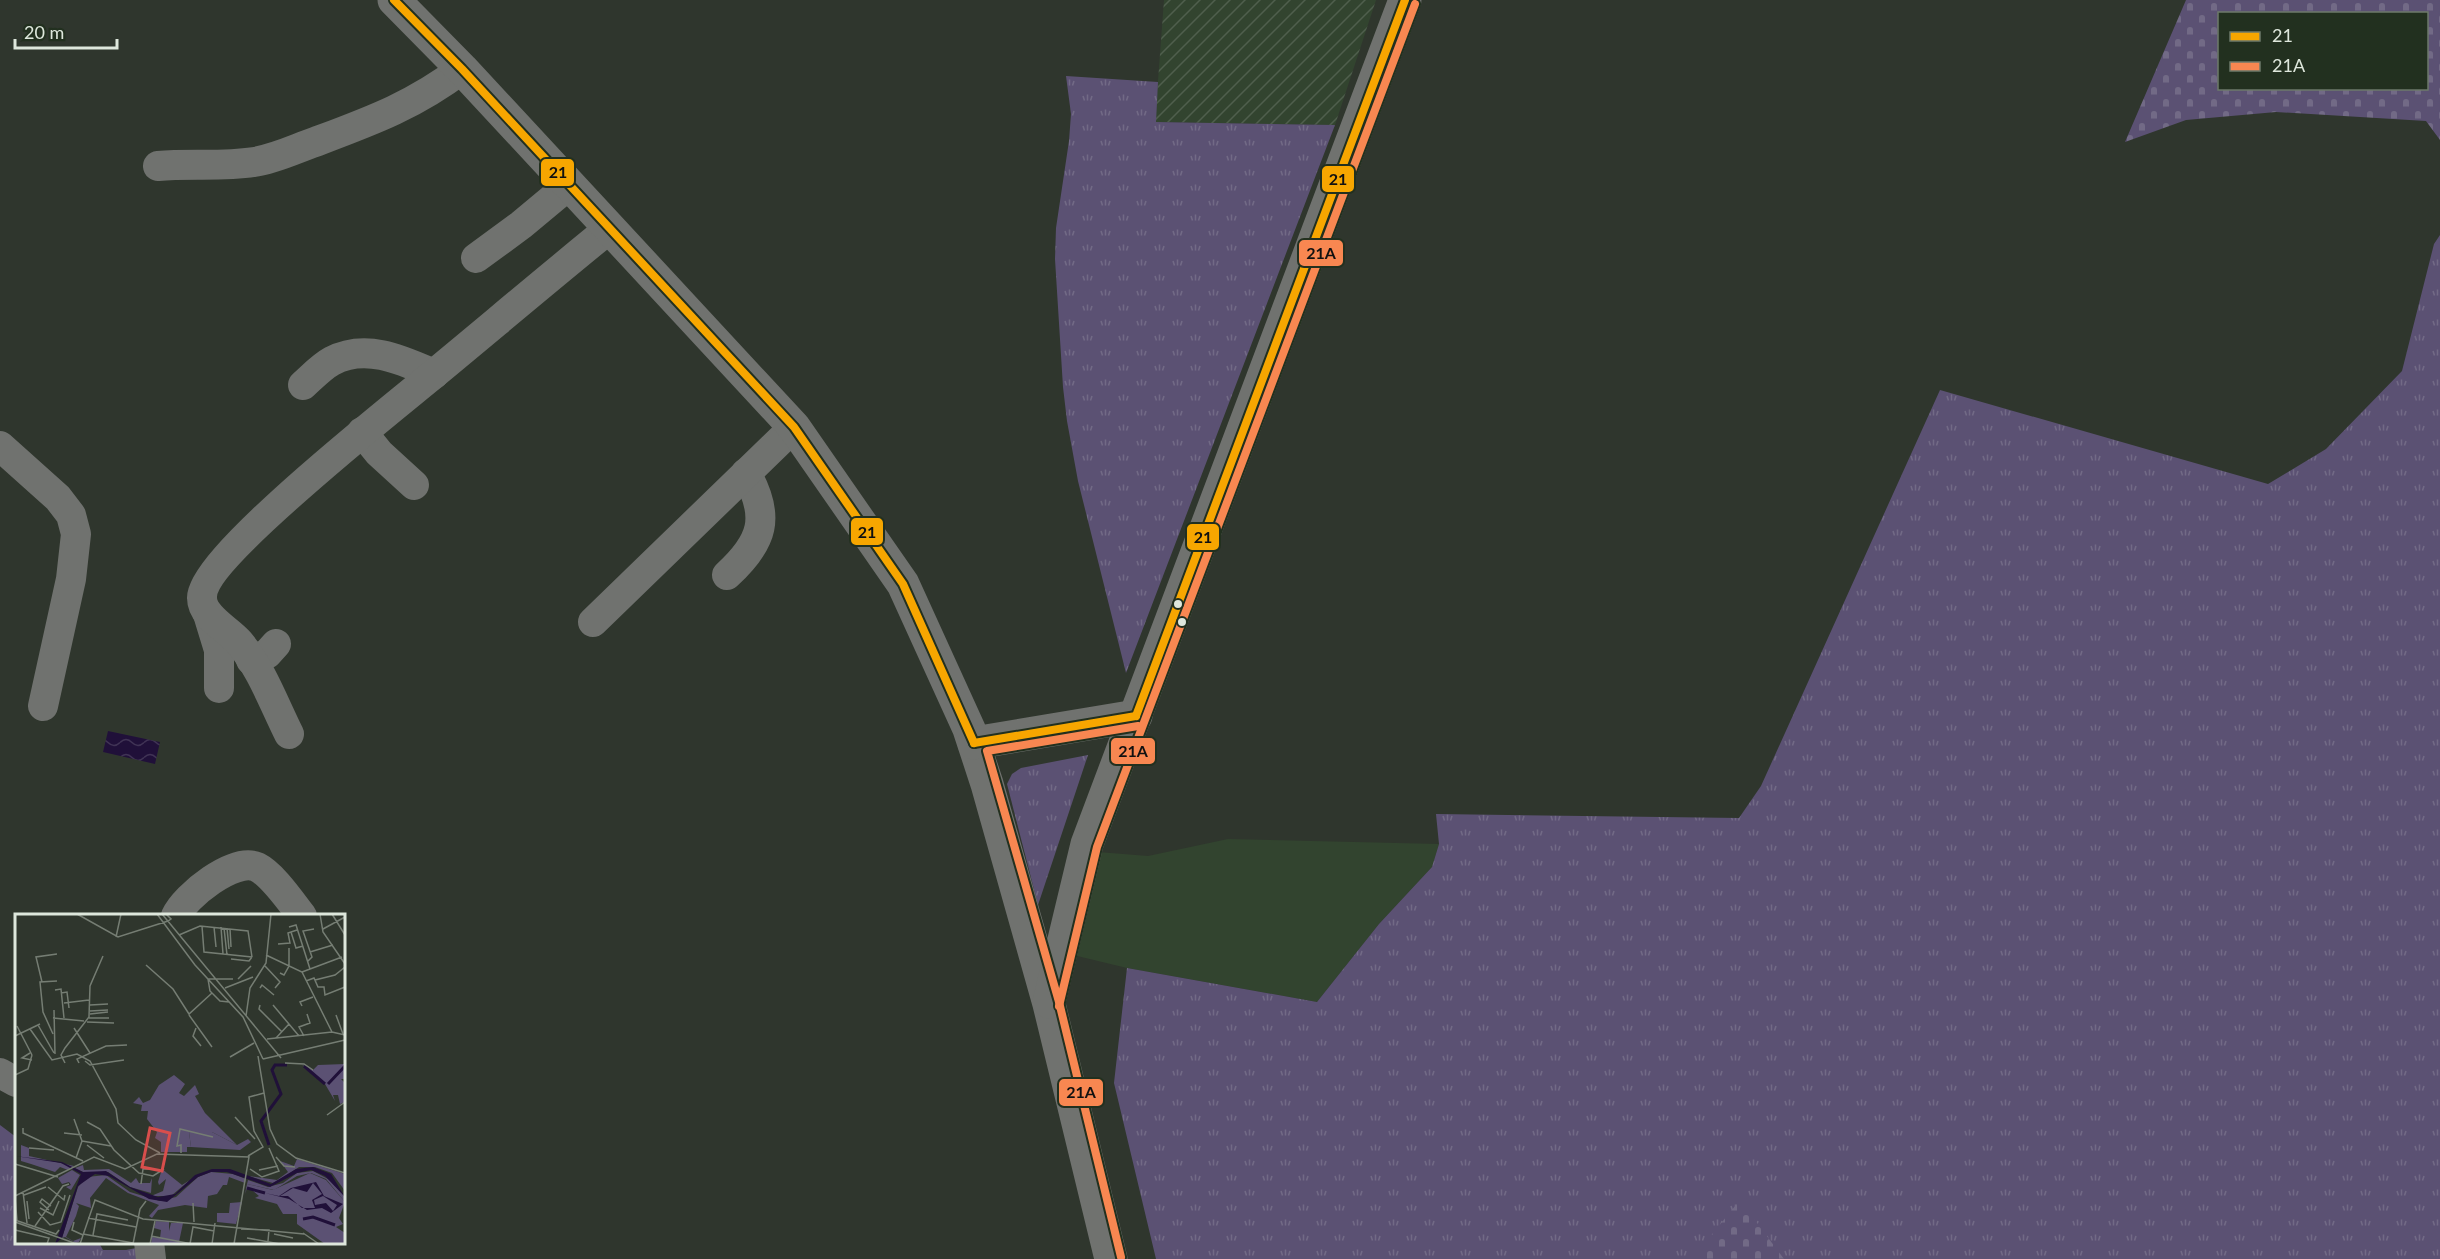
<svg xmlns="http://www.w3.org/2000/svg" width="2440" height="1259" viewBox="0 0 2440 1259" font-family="Lato,sans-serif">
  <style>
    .built { fill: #32442f }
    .industrial { fill: url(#industrial-furrows) }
    .grass { fill: url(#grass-tufts) }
    .cemetery { fill: url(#cemetery-stones); fill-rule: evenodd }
    .water { fill: url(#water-waves) }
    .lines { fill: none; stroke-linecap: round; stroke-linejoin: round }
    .minor { stroke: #70726f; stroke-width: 30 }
    .tertiary { stroke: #70726f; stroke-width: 33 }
    .bus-1-casing { stroke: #22301f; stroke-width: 12 }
    .bus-2-casing { stroke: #22301f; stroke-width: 12 }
    .bus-1 { stroke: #f7a600; stroke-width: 8 }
    .bus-2 { stroke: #f88751; stroke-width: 8 }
    .bus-dot { fill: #dee7dc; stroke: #22301f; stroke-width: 2 }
    .inset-river { fill: none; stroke: #201039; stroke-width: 3 }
    .inset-road { fill: none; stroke: #757d73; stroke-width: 1.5 }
    .view { fill: #d84e4c; fill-opacity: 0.15; stroke: #d84e4c; stroke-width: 3 }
    .inset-edge { fill: none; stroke: #dee7dc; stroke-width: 3 }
    .line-badge { stroke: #22301f; stroke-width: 2 }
    .pale-badge-label { font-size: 16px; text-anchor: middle; font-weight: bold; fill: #111 }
  </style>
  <defs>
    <pattern id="industrial-furrows" width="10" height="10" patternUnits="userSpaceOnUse" patternTransform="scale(1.5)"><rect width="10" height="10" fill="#32442f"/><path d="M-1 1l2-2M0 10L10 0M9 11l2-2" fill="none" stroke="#4f5f4d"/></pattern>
    <pattern id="grass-tufts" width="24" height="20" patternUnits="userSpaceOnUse" patternTransform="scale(1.5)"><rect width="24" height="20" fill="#5b5173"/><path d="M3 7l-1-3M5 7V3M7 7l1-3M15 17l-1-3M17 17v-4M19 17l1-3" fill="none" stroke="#726a86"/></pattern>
    <pattern id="cemetery-stones" width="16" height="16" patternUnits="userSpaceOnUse" patternTransform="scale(1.5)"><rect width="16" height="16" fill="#5b5173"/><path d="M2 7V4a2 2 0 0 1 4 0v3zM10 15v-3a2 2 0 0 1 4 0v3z" fill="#726a86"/></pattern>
    <pattern id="water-waves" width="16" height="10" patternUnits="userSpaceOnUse" patternTransform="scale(1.5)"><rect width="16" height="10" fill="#201039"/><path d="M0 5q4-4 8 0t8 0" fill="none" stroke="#403355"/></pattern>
  </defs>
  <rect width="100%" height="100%" fill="#2f362d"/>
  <path class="built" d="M 1228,839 L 1439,844 L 1432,867 L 1379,924 L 1317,1002 L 1127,968 L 1069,954 L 1098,852 L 1148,856 Z"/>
  <path class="industrial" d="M 1164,0 L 1376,0 L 1335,125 L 1155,122 Z"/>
  <g class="grass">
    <path d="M 1066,76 L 1158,82 L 1156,122 L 1335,125 L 1126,673 L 1078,481 L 1067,421 L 1063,387 L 1055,259 L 1056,228 L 1069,141 L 1071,114 Z"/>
    <path d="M 2440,235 L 2440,1259 L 1156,1259 L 1114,1083 L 1127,968 L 1317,1002 L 1379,924 L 1432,867 L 1439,844 L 1436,814 L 1739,818 L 1761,786 L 1940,390 L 2268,484 L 2326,449 L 2402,371 L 2434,244 Z"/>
    <path d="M 1088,755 L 1038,905 L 1007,784 L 1012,774 L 1021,768 Z"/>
    <path d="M 0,1125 L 16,1137 L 16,1242 L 99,1243 L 103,1250 L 126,1250 L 141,1247 L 142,1259 L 0,1259 Z"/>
  </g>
  <g class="cemetery">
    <path d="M 2186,0 L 2440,0 L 2440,140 L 2426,121 L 2276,112 L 2186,120 L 2125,142 ZM 2220,14 L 2426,14 L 2426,88 L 2220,88 Z"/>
    <path d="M 1740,1200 L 1784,1259 L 1692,1259 Z"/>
  </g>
  <path class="water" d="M 108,731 L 160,742 L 155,764 L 103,752 Z"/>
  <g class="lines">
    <g class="minor">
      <path d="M 158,166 C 190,163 222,167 254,162 C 275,159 295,149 315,142 C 371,121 413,106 462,69"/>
      <path d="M 476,258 L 521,225 L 569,185"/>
      <path d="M 303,385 C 312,377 321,367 332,361 C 366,343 402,360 434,374"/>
      <path d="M 362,432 L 379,453 L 414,485"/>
      <path d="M 0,446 L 58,498 L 71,515 L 76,534 L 71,579 L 43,706"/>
      <path d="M 727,575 C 763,542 771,517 746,473"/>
      <path d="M 208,614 L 219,650 L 219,688"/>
      <path d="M 593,622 L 794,427"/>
      <path d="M 251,660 L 267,654 L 276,644"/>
      <path d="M 289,734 C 274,704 261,668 239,642 C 228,629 202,617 202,598 C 200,559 398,404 435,373 C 493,325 551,276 610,228"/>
      <path d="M 176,916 C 185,896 234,857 257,867 C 273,875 291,902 302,916"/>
      <path d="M 0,1073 L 16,1082"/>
      <path d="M 149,1242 L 151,1259"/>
    </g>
    <g class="tertiary">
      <path d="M 394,0 L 462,69 L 794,427 L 903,584 L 969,729 L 987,784 L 1049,1004 L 1111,1259"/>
      <path d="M 974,743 L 1136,716"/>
      <path d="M 1049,1002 L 1087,844 L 1405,0"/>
    </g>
    <defs>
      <g id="bus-1">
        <path d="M 394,0 L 462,69 L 794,427 L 903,584 L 974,743"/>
        <path d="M 1136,716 L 1405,0"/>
        <path d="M 974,743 L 1136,716"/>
      </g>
      <g id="bus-2">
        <path d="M 1059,1006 L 1097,847 L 1415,4"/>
        <path d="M 1121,1257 L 1059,1002 L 987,751 L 1138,726"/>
      </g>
    </defs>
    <use href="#bus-1" class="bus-1-casing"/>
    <use href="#bus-2" class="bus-2-casing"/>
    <use href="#bus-1" class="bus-1"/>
    <use href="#bus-2" class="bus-2"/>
  </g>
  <g class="bus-dot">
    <circle cx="1178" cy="604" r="5"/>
    <circle cx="1182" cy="622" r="5"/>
  </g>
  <g transform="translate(15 914)">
    <rect width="330" height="330" fill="#2f362d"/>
    <path d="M 330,150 L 330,165 L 326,165 L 330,169 L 330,188 L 325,190 L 323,181 L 318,181 L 320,187 L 310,170 L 287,151 L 298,156 L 303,151 ZM 159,161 L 170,170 L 164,179 L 169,182 L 180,171 L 184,180 L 180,182 L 190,199 L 222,231 L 197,218 L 174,218 L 176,233 L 172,233 L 172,238 L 146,238 L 146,228 L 140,224 L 142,218 L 132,205 L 133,197 L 126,197 L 127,191 L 118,189 L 124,183 L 128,189 L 135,186 L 144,171 ZM 6,231 L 14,234 L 14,242 L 59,252 L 53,256 L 45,253 L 40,258 L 16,250 L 6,247 ZM 282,245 L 330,260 L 330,277 L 317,259 L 300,253 L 284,253 L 266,265 L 258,269 L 233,262 L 262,266 L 273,258 L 265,247 L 279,252 ZM 68,251 L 69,256 L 94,255 L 116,269 L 121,264 L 124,269 L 135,269 L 137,264 L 136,279 L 115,273 L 93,258 L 68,258 L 60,254 ZM 147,255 L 167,271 L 175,266 L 156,282 L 136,282 L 148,277 L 151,265 L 144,271 L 143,268 ZM 57,256 L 65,261 L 56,276 L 51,273 L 56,271 L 54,268 L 47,270 L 43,264 ZM 298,257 L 315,266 L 330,283 L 330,288 L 311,265 L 296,259 L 282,262 L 259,276 L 232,270 L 233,266 L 253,273 L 268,269 L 282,259 ZM 196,258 L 218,260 L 231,265 L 230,269 L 214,263 L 212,271 L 208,271 L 202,280 L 193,282 L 192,294 L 170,291 L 143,296 L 137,304 L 134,302 L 144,291 L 113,279 L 91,264 L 75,284 L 76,294 L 61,289 L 64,292 L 61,302 L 51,323 L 58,327 L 66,324 L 64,328 L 61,329 L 50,323 L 47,324 L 63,273 L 72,263 L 91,261 L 115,278 L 145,287 L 161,283 L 183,263 ZM 227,288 L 221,310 L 202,308 L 202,299 L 214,299 L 215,289 ZM 141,307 L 154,308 L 154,317 L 156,309 L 168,309 L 164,328 L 168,330 L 136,330 L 137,323 L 145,324 L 146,316 L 139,314 Z" fill="#5b5173"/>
    <path d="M 174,218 L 197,218 L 222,231 L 233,225 L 236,228 L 225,236 L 176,233 Z" fill="#5b5173"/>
    <path d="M 295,259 L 311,266 L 330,288 L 324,304 L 328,310 L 321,313 L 330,319 L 330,330 L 310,330 L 282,310 L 282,300 L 268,300 L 262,290 L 240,284 L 244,282 L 236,275 L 232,274 L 230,280 L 232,270 L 258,276 Z" fill="#5b5173"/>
    <path d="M 0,242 L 47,248 L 68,258 L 91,257 L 115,273 L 143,283 L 160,280 L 180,261 L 197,255 L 215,255 L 256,270 L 281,255 L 298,253 L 316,260 L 330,283 L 310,262 L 296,256 L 282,259 L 255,273 L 212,258 L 196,258 L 183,263 L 152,288 L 134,285 L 94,262 L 80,260 L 63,272 L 47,324 L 40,330 L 66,260 L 46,249 ZM 301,268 L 309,282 L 328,290 L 316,299 L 307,294 L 292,296 L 274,285 L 250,279 L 264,282 L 276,274 ZM 298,269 L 307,280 L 297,286 L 300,294 L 287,294 L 273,282 L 265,282 L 278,274 L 292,278 ZM 308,282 L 322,291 L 318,297 L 311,289 L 300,291 L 299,286 Z" fill="#201039" fill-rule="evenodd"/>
    <path class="inset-river" d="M 289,152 L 310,170M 313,170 L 330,152M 254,231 L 246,207 L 266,180 L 257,156 L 260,151 L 272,151M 232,274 L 250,279M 288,305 L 298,303 L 320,311"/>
    <path class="inset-road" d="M 62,0 L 103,23 L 153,7 L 156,5 L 151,0M 142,0 L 180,51 L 228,103 L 248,145M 147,0 L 266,144M 305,0 L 308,18 L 330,50M 317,0 L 330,21M 187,12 L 189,38 L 237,43M 199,13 L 201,33M 206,13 L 208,40M 274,13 L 281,11 L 295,55M 209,14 L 212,41M 212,14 L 214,35M 215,15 L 216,33M 308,15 L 330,3M 276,18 L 281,34 L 288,32M 164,21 L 185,12 L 233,17 L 237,43M 101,23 L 106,0M 263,30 L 275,29 L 273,19 L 282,16M 295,38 L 318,31M 251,41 L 287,58 L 317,118M 216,45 L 234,47 L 237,43M 293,47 L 297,43 L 288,17 L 299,15M 131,51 L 158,75 L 174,100 L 197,79M 250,52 L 265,68 L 260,74M 287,58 L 327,43M 265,59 L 269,61 L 274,52 L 274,34M 223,65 L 236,52M 300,66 L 320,61 L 330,53M 291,67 L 299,64 L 303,73 L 309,73 L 310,81 L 330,73M 27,68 L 21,43 L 42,40M 210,74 L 238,63M 245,74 L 247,71 L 259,81M 40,76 L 46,75 L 49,104M 46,79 L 52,78 L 54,94M 214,88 L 205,87 L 195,77 L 193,65 L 218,65M 49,89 L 74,86M 75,91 L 93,90M 245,91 L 244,95 L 267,118M 258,91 L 284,122M 287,92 L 285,88 L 298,83M 39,96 L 40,140M 75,97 L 93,96M 75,100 L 93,98M 174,101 L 197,133M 321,101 L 328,120M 231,102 L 235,74 L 251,49 L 256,0M 38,104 L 69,107M 74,104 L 94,104M 72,108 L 99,109M 23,111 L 39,139M 2,112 L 17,141M 59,114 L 75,139M 181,114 L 178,122 L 186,132M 15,115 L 37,146 L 62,140 L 75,147 L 101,195 L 103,209 L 121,226 L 145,239M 38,120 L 28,98 L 25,68 L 42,67M 0,122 L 25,110M 289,122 L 284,113 L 295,109 L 292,100M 261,124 L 274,110M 252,125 L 317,118 L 330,121M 15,139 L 7,144 L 17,146M 243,142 L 255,215 L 262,230 L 281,244 L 330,259M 215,143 L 239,129M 248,145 L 330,126M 70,147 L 75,151 L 109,146M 50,149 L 46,141 L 50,134 L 74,103 L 75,72 L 88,42M 64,149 L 62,145 L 91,132 L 112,131M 270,149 L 289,150 L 298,156M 0,161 L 13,155 L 17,141M 312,201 L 330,188M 220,203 L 240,225M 59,205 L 67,227 L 61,244M 72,208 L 85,215 L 99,236 L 124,259 L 138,262 L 149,255M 8,214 L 8,219 L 68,247M 49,219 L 67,221M 67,227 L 96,232M 72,231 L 89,244M 14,234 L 39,236M 166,239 L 166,231 L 162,232 L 165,215 L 198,223M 233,242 L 248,233 L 239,217 L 234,183 L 249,179M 261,243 L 269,252 L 280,253M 0,250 L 43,263M 235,255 L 247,263 L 264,257 L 254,234M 244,256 L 263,252M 126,270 L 128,255 L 138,255M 33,273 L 49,286 L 50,281M 8,278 L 12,309M 9,281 L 31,273M 0,282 L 79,243 L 110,255 L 142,240 L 234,243 L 219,330M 0,284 L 2,306M 12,287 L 14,305M 178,289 L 179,308M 25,294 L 38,301 L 44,287M 34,296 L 25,288 L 27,285 L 36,292M 23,298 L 35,311 L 46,308 L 55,281M 73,304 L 121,313M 0,306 L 41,320 L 44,316M 0,308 L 62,330M 59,308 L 57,316 L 68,321M 20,312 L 48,272 L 54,270M 226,315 L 254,316 L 253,327M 0,316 L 34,324 L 32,330M 288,319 L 304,330M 68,320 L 118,329M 259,320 L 278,324M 78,321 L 82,300 L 113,306M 136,322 L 177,330M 232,324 L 265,330M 65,330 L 80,286 L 128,305 L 289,320M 118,330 L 125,295 L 131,287M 135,330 L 140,307M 175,330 L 178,313 L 199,317M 197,330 L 200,309"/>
    <path class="view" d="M 135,214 L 155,219 L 147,257 L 127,253 Z"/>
    <rect width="330" height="330" class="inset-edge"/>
  </g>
  <g class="line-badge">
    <rect x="540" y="158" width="35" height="29" rx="6" fill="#f7a600"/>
    <rect x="1321" y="165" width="34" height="28" rx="6" fill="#f7a600"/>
    <rect x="1298" y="239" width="46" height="28" rx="6" fill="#f88751"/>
    <rect x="850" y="517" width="34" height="29" rx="6" fill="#f7a600"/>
    <rect x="1186" y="523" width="34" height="28" rx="6" fill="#f7a600"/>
    <rect x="1110" y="737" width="46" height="28" rx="6" fill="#f88751"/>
    <rect x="1058" y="1078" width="46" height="29" rx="6" fill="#f88751"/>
  </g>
  <g class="pale-badge-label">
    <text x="558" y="178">21</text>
    <text x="1338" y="185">21</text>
    <text x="1321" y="259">21A</text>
    <text x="867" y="538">21</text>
    <text x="1203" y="543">21</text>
    <text x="1133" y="757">21A</text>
    <text x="1081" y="1098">21A</text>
  </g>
  <rect x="2218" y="12" width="210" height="78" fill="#22301f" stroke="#6d796b" stroke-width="1.5"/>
  <rect x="2230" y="32" width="30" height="9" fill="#f7a600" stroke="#6d796b" stroke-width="1.5"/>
  <text x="2272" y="42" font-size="18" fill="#dee7dc">21</text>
  <rect x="2230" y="62" width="30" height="9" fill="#f88751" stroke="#6d796b" stroke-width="1.5"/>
  <text x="2272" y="72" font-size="18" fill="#dee7dc">21A</text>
  <path d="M15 39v9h102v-9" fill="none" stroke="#dee7dc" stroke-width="3"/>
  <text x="24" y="39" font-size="18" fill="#dee7dc" stroke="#22301f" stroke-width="4.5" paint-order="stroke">20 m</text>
</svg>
